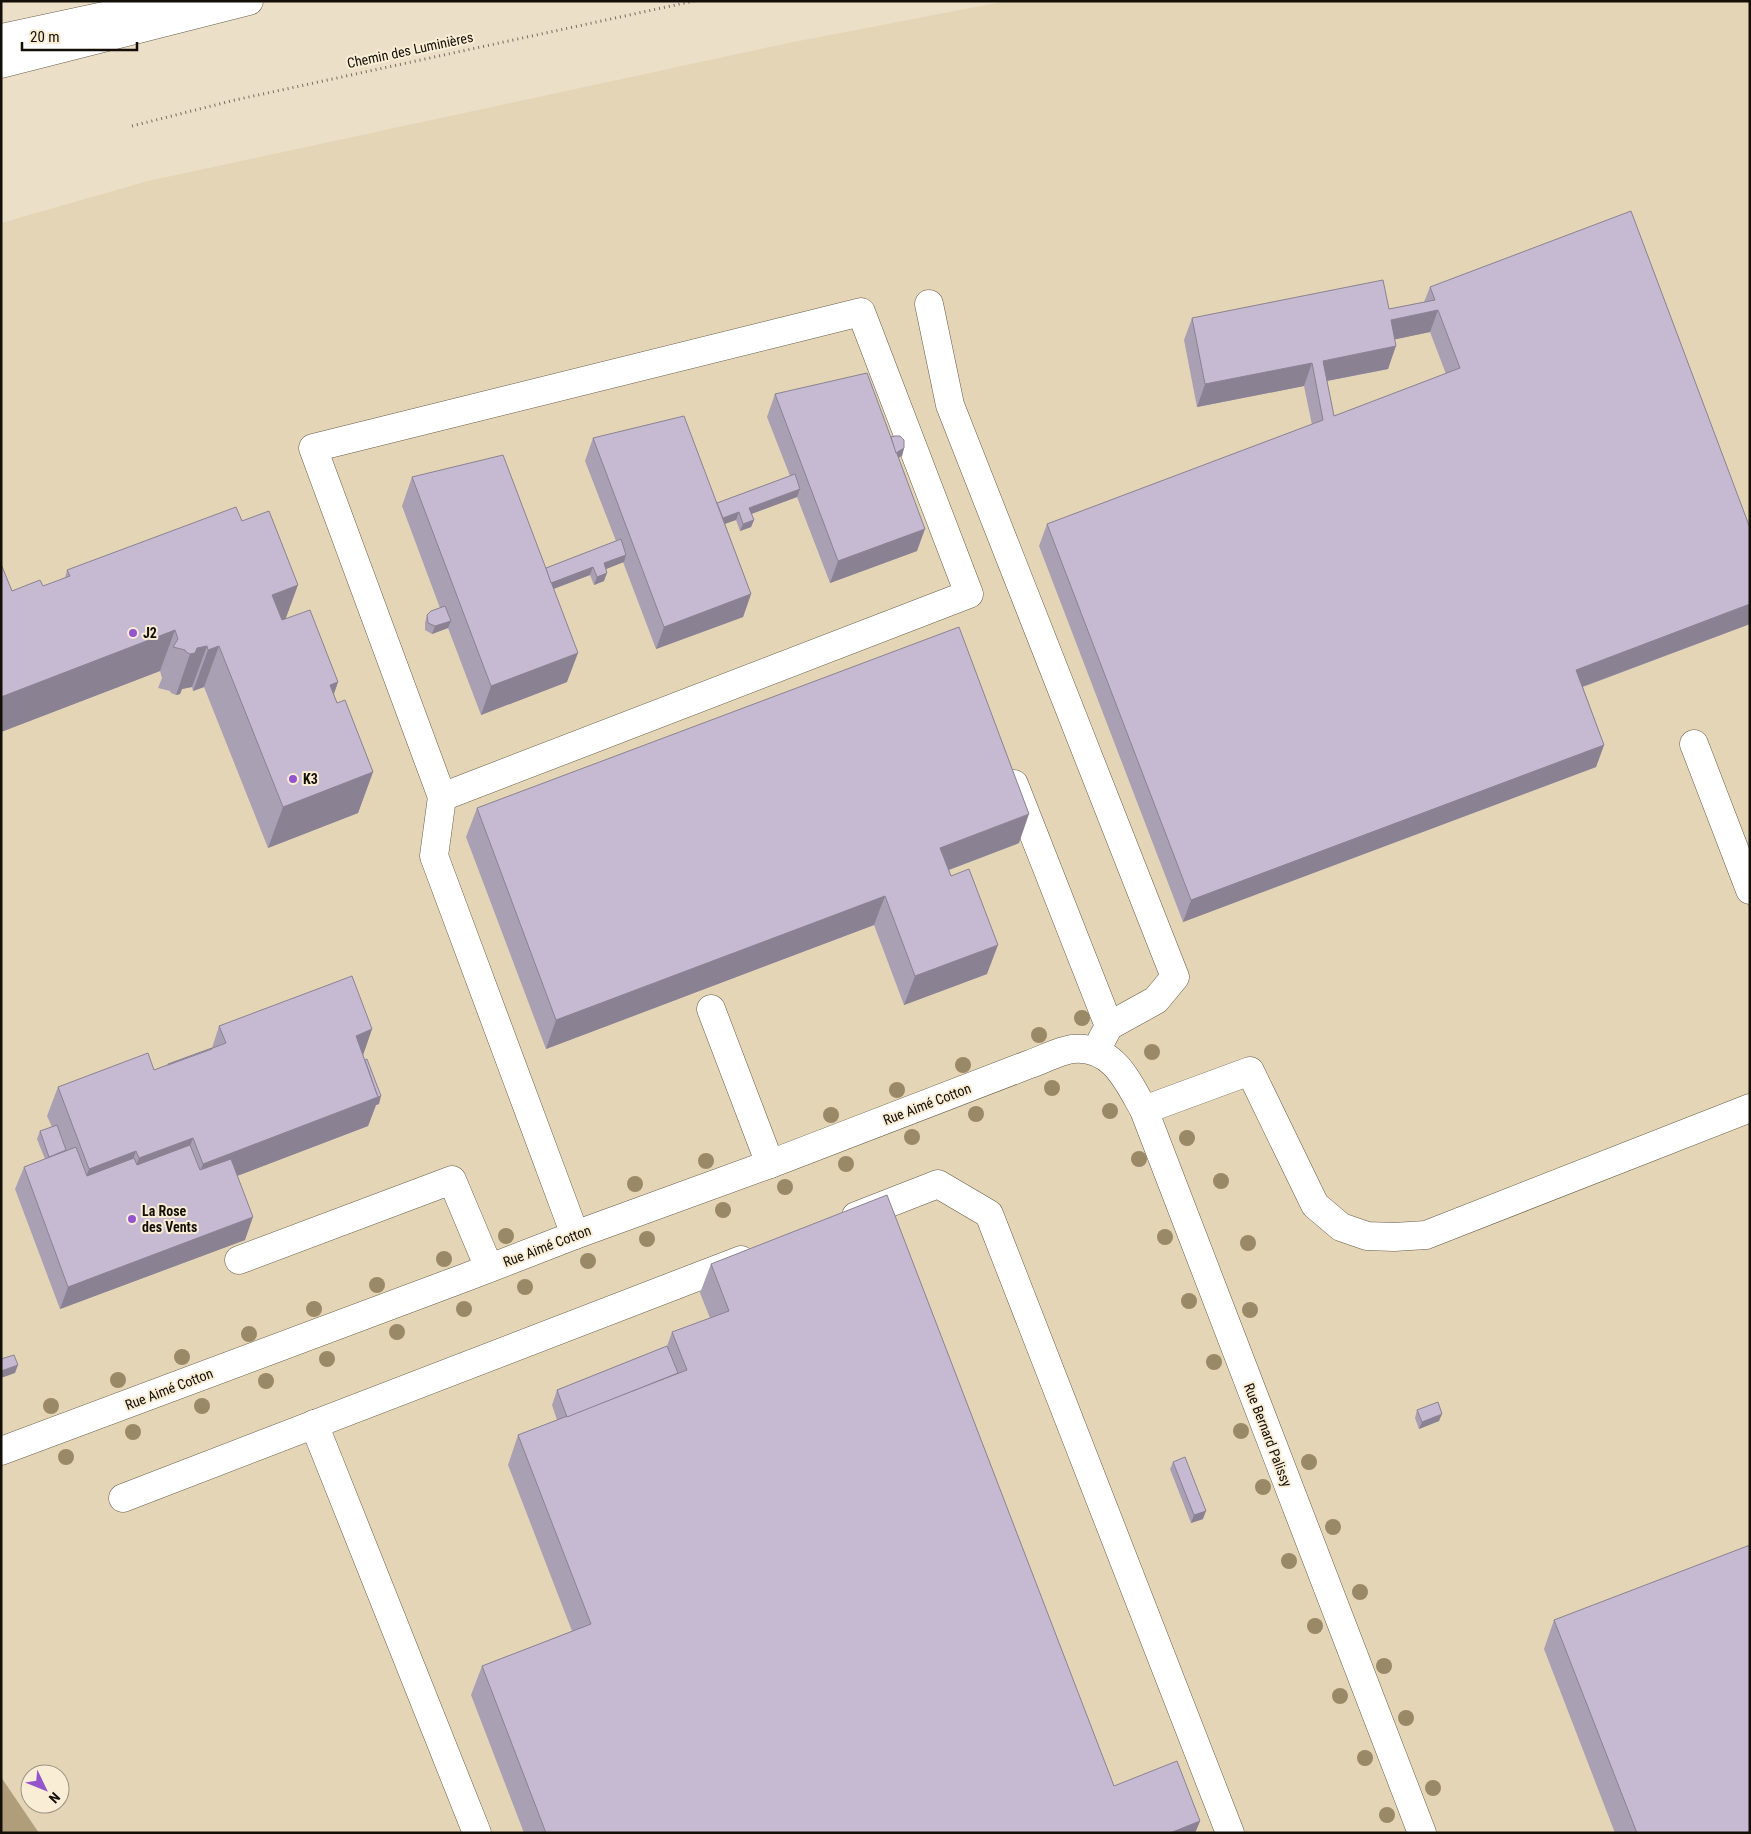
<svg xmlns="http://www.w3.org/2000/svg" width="1751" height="1834" viewBox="0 0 1751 1834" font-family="'Roboto Condensed',sans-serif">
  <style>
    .built { fill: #e5d5b7; fill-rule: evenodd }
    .water { fill: #b09e7b }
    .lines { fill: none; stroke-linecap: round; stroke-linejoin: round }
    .minor-casing { stroke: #685d49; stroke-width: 29 }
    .highway-casing { stroke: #685d49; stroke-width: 29 }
    .path { stroke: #766d5f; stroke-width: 3; stroke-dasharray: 1 4; stroke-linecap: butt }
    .minor { stroke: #fff; stroke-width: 28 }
    .highway { stroke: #fff; stroke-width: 28 }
    .tree { fill: #9a8966 }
    .wall { fill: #a9a0b4; fill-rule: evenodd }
    .shaded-wall { fill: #8a8292 }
    .building { fill: #c5bad1; stroke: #8a8292; fill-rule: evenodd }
    .poi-dot { fill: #9455cc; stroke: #f9edd5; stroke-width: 2 }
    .labels { text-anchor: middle; stroke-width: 4; stroke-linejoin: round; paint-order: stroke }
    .street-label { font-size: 14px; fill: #130f07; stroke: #f9edd5 }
    .poi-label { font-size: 14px; font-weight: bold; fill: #130f07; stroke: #f9edd5; text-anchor: start }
  </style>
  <rect width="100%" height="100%" fill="#ecdfc8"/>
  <path class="built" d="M 1007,1 L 1750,1 L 1750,1833 L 1,1833 L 1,223 L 148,181 L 788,43 ZM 30,1774 L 60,1774 L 60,1804 L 30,1804 Z"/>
  <path class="water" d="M 1,1777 L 39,1833 L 1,1833 Z"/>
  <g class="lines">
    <defs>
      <g id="minor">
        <path d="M 929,304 L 950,405 L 1175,977 L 1156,1000 L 1109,1026"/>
        <path d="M 1694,744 L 1750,890"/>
        <path d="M 1014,784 L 1109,1026 L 1101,1041"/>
        <path d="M 442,797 L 969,594 L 861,312 L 313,448 L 442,797 L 434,856 L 575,1235"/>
        <path d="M 711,1009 L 770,1164"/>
        <path d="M 1144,1110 L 1250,1071 L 1315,1205 L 1341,1227 L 1367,1236 L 1394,1237 L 1426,1235 L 1750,1108"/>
        <path d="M 856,1216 L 938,1184 L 989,1214 L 1230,1833"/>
        <path d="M 239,1260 L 452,1180 L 489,1268"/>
        <path d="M 314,1424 L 477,1833"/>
        <path d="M 1,1451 L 464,1278 L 575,1235 L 770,1164 L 1030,1064 C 1042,1060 1061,1050 1073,1049 C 1113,1045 1128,1082 1144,1110 L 1422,1833"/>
        <path d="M 123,1498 L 741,1260"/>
      </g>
      <g id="highway">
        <path d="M 1,38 L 174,1"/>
        <path d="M 1,64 L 249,1"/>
      </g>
    </defs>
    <use href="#minor" class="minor-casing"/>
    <use href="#highway" class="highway-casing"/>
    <path class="path" d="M 132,126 L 235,100 L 694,1"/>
    <use href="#minor" class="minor"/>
    <use href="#highway" class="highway"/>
  </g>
  <g class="tree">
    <circle cx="1082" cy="1018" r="8"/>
    <circle cx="1039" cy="1035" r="8"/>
    <circle cx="1152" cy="1052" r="8"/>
    <circle cx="963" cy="1065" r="8"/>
    <circle cx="1052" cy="1088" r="8"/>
    <circle cx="897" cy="1090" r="8"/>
    <circle cx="1110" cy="1111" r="8"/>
    <circle cx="976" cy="1114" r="8"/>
    <circle cx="831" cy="1115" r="8"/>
    <circle cx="912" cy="1137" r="8"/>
    <circle cx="1187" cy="1138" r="8"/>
    <circle cx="1139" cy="1159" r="8"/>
    <circle cx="706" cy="1161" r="8"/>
    <circle cx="846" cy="1164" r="8"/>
    <circle cx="1221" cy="1181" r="8"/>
    <circle cx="635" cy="1184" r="8"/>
    <circle cx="785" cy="1187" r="8"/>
    <circle cx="723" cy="1210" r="8"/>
    <circle cx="506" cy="1236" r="8"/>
    <circle cx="1165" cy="1237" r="8"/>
    <circle cx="647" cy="1239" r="8"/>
    <circle cx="1248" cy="1243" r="8"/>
    <circle cx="444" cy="1259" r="8"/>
    <circle cx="588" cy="1261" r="8"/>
    <circle cx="377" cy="1285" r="8"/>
    <circle cx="525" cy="1287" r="8"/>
    <circle cx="1189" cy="1301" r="8"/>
    <circle cx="314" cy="1309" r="8"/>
    <circle cx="464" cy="1309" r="8"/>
    <circle cx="1250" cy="1310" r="8"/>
    <circle cx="397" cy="1332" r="8"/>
    <circle cx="249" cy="1334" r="8"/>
    <circle cx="182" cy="1357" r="8"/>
    <circle cx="327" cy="1359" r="8"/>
    <circle cx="1214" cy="1362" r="8"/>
    <circle cx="118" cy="1380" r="8"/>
    <circle cx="266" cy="1381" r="8"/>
    <circle cx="51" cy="1406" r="8"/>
    <circle cx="202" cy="1406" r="8"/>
    <circle cx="1241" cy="1431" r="8"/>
    <circle cx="133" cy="1432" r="8"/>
    <circle cx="66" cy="1457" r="8"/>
    <circle cx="1309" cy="1462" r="8"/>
    <circle cx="1263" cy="1487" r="8"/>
    <circle cx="1333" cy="1527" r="8"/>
    <circle cx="1289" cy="1561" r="8"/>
    <circle cx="1360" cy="1592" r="8"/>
    <circle cx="1315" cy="1626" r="8"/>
    <circle cx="1384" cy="1666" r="8"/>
    <circle cx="1340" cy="1696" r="8"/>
    <circle cx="1406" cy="1718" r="8"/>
    <circle cx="1365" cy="1758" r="8"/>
    <circle cx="1433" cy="1788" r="8"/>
    <circle cx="1387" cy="1815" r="8"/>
  </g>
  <g class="wall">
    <path d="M 1430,287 L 1750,528 L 1750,624 L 1583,687 L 1604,745 L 1596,767 L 1183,922 L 1039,546 L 1047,524 L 1312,425 L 1304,386 L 1197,407 L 1184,340 L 1192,318 L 1389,309 L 1424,302 ZM 1430,332 L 1446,374 L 1334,416 L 1327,381 L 1388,369 L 1395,339 Z"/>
    <path d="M 775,394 L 891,437 L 904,448 L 902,456 L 898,458 L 917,551 L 830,583 L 797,497 L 751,514 L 754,520 L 751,527 L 740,531 L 736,520 L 725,524 L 751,594 L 743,617 L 656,649 L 623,562 L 606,569 L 604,581 L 594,585 L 590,575 L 553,589 L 567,682 L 481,715 L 448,628 L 432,634 L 425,630 L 425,623 L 427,615 L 440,608 L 402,506 L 412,477 L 546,568 L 616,541 L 585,461 L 593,438 L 717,503 L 790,476 L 767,417 Z"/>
    <path d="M 1,564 L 12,591 L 43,586 L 65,578 L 67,570 L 286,619 L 338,682 L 334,694 L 337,703 L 373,772 L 358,813 L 268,848 L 204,687 L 193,691 L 192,687 L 182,689 L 180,694 L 176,695 L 171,693 L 170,691 L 158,688 L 162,678 L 160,671 L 1,732 Z"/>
    <path d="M 477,808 L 1019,843 L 949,870 L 987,974 L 904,1005 L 874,925 L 546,1049 L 466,837 Z"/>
    <path d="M 219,1026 L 372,1029 L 363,1055 L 379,1104 L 376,1105 L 368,1126 L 237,1176 L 245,1240 L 60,1309 L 15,1189 L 24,1167 L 45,1159 L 37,1139 L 40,1131 L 52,1127 L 47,1116 L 58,1087 L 154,1070 L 167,1065 L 168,1064 L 212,1048 Z"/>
    <path d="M 711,1264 L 1114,1786 L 1200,1821 L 1195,1833 L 524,1833 L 471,1695 L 482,1666 L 572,1631 L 508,1465 L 518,1435 L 557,1420 L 552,1405 L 557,1390 L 667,1346 L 672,1332 L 710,1318 L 700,1293 Z"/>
    <path d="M 1417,1410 L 1439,1421 L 1419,1429 L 1415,1418 Z"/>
    <path d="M 1173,1462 L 1203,1519 L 1191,1523 L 1170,1469 Z"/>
    <path d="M 1554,1620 L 1750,1833 L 1615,1833 L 1544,1649 Z"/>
  </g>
  <g class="shaded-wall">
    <path d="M 1438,310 L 1430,332 L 1383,342 L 1391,320 Z"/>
    <path d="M 1396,346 L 1388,369 L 1316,383 L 1323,361 Z"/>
    <path d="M 1312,363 L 1304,386 L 1197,407 L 1205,384 Z"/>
    <path d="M 904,448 L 902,456 L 885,465 L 887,457 Z"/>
    <path d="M 800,489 L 797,497 L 746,516 L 749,508 Z"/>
    <path d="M 739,512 L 736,520 L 710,529 L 713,521 Z"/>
    <path d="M 754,520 L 751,527 L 740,531 L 743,524 Z"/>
    <path d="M 925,529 L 917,551 L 830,583 L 838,561 Z"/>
    <path d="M 626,555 L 624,562 L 601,571 L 604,563 Z"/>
    <path d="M 593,567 L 590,575 L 535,596 L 537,588 Z"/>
    <path d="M 607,573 L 604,581 L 594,585 L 597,577 Z"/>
    <path d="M 298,585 L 283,626 L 272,595 Z"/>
    <path d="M 751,594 L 743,617 L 656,649 L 664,627 Z"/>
    <path d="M 1750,604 L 1750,624 L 1568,692 L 1576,670 Z"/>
    <path d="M 451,621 L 448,628 L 432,634 L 435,626 Z"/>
    <path d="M 175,630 L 160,671 L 1,732 L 1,697 Z"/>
    <path d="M 207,646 L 192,687 L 182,689 L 180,694 L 176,695 L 190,654 L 197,648 Z"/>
    <path d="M 219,646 L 204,687 L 193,691 L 208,650 Z"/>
    <path d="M 578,653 L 567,682 L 481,715 L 491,686 Z"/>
    <path d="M 338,682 L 323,723 L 330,685 Z"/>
    <path d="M 1604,745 L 1596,767 L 1183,922 L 1191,900 Z"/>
    <path d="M 373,772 L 358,813 L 268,848 L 283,807 Z"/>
    <path d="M 1029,814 L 1019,843 L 930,877 L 940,848 Z"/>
    <path d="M 885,896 L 874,925 L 546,1049 L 556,1020 Z"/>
    <path d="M 998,945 L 987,974 L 904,1005 L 915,976 Z"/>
    <path d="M 372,1029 L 362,1058 L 356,1036 Z"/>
    <path d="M 381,1096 L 379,1104 L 376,1105 L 368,1126 L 192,1193 L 203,1164 Z"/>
    <path d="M 193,1138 L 182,1167 L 129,1187 L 139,1158 Z"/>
    <path d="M 136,1151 L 126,1180 L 78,1198 L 89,1169 Z"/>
    <path d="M 253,1217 L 245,1240 L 60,1309 L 68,1287 Z"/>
    <path d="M 18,1365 L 15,1373 L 1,1378 L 1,1371 Z"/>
    <path d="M 1442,1414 L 1439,1421 L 1419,1429 L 1422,1422 Z"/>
    <path d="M 1206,1511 L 1203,1519 L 1191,1523 L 1194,1515 Z"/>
    <path d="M 1200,1821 L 1195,1833 L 1170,1833 Z"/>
  </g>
  <g class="building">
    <path d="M 1631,211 L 1750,528 L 1750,604 L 1576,670 L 1604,745 L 1191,900 L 1047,524 L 1323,420 L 1312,363 L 1205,384 L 1192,318 L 1383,280 L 1389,309 L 1435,300 L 1430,287 ZM 1438,310 L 1460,368 L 1334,416 L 1323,361 L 1396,346 L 1391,320 Z"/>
    <path d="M 867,373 L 925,529 L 838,561 L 775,394 Z"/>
    <path d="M 684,416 L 751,594 L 664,627 L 593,438 Z"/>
    <path d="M 895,436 L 900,436 L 904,440 L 904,448 L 896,453 L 891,437 Z"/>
    <path d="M 503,455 L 578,653 L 491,686 L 412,477 Z"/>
    <path d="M 795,474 L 800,489 L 749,508 L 754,520 L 743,524 L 739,512 L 723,518 L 717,503 Z"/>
    <path d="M 236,507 L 242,521 L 269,511 L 298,585 L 272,595 L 282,620 L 310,610 L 338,682 L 330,685 L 337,703 L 345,700 L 373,772 L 283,807 L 219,646 L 208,650 L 207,646 L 197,648 L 195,653 L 190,654 L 186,652 L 185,650 L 173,647 L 178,639 L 175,630 L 1,697 L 1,564 L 12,591 L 40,580 L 43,586 L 70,576 L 67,570 Z"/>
    <path d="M 621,539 L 626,555 L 604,563 L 607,573 L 597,577 L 593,567 L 551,583 L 546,568 Z"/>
    <path d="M 445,606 L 451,621 L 435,626 L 428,623 L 427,615 L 431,611 Z"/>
    <path d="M 959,627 L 1029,814 L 940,848 L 951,876 L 969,869 L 998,945 L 915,976 L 885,896 L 556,1020 L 477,808 Z"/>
    <path d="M 352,976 L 372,1029 L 356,1036 L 378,1097 L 203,1164 L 193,1138 L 139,1158 L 136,1151 L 89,1169 L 58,1087 L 148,1053 L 154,1070 L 226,1043 L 219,1026 Z"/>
    <path d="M 212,1048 L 212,1049 L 168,1065 L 168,1064 Z"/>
    <path d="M 367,1059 L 381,1096 L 378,1097 L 365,1060 Z"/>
    <path d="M 57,1125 L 66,1150 L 49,1157 L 40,1131 Z"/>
    <path d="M 190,1145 L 200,1170 L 231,1159 L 253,1217 L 68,1287 L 24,1167 L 76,1147 L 87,1176 L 134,1158 L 137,1165 Z"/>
    <path d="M 887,1195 L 1114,1786 L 1177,1761 L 1200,1821 L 1170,1833 L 546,1833 L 482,1666 L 591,1624 L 518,1435 L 687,1370 L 672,1332 L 729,1311 L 711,1264 Z"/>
    <path d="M 667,1346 L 678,1373 L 567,1417 L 557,1390 Z"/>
    <path d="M 14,1355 L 18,1365 L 1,1371 L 1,1359 Z"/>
    <path d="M 1438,1402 L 1442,1414 L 1422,1422 L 1417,1410 Z"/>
    <path d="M 1185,1457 L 1206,1511 L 1194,1515 L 1173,1462 Z"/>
    <path d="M 1750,1545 L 1750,1833 L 1637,1833 L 1554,1620 Z"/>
  </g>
  <g class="poi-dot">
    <circle cx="133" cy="633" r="5"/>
    <circle cx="293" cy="779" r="5"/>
    <circle cx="132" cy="1219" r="5"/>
  </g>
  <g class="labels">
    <g class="street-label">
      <text transform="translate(410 50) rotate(-12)" y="5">Chemin des Luminières</text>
      <text transform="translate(927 1104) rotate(-21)" y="5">Rue Aimé Cotton</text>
      <text transform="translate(547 1246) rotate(-21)" y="5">Rue Aimé Cotton</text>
      <text transform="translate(169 1389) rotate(-21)" y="5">Rue Aimé Cotton</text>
      <text transform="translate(1268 1435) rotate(69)" y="5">Rue Bernard Palissy</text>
    </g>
    <g class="poi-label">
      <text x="143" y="638">J2</text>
      <text x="303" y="784">K3</text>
      <text x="142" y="1216">La Rose<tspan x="142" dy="16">des Vents</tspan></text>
    </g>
  </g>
  <rect width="1751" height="1834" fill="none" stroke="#130f07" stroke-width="5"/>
  <g transform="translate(45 1789) rotate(133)"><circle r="24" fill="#f9edd5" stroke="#9d9483"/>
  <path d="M0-4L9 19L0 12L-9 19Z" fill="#9455cc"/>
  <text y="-8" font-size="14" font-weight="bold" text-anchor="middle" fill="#130f07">N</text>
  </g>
  <path d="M22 42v8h115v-8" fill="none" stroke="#130f07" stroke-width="2.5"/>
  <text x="30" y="42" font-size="15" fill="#130f07" stroke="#f9edd5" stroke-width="4" paint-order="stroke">20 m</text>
</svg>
